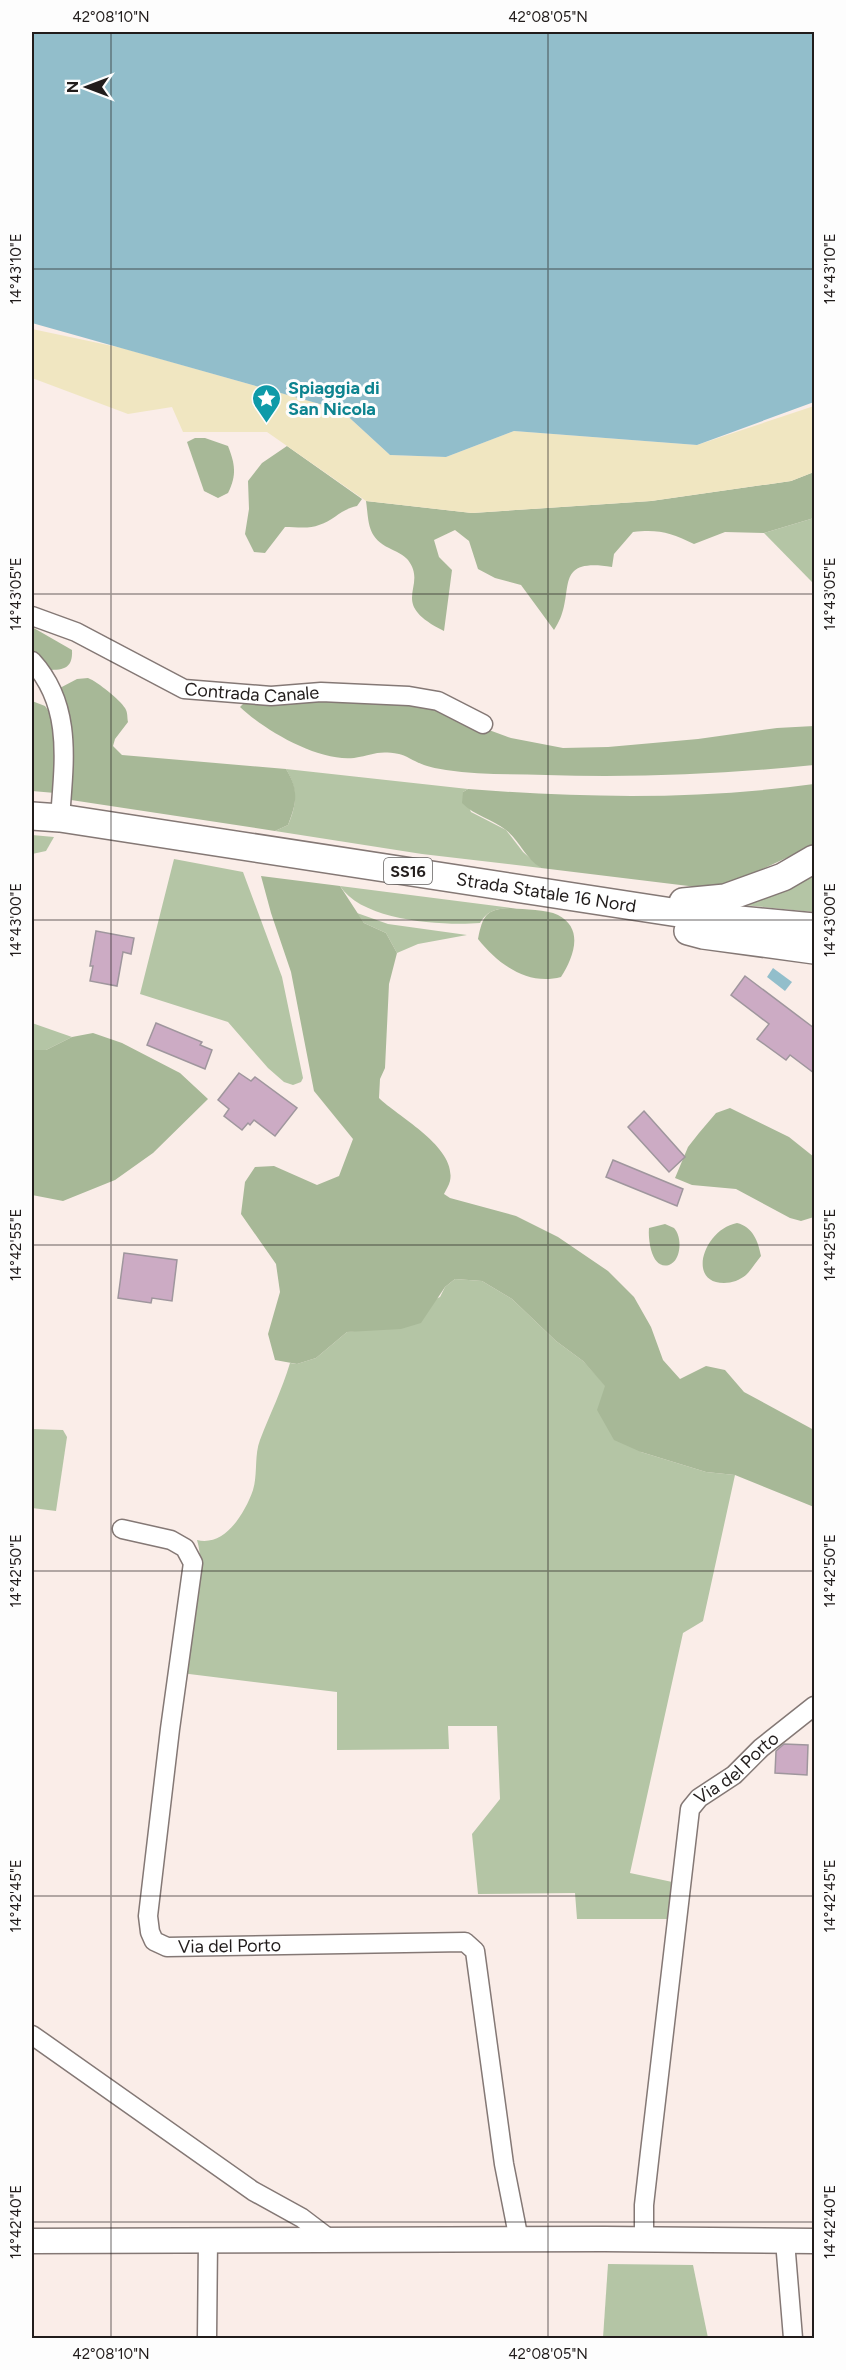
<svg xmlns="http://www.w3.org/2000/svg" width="846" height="2370" viewBox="0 0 846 2370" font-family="Figtree,sans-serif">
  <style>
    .green { fill: #b4c5a5 }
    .forest { fill: #a7b897 }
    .sand { fill: #f0e6c1 }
    .water { fill: #92becb }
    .building { fill: #ccabc4; stroke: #9f969d; stroke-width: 1.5 }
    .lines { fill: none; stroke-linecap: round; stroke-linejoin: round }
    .street-casing { stroke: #847875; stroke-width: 21 }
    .secondary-casing { stroke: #847875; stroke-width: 27 }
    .primary-casing { stroke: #847875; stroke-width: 30 }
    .street { stroke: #fff; stroke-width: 18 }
    .secondary { stroke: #fff; stroke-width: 24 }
    .primary { stroke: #fff; stroke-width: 27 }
    .ticks { fill: none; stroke: #211c1b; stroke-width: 1.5; stroke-opacity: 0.45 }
    .labels { text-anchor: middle; stroke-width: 6; stroke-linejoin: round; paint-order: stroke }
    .shield { fill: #fdfdfd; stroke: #63605f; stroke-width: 1.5 }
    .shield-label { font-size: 16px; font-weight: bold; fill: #211c1b }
    .culture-label { font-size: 18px; font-weight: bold; fill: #0d838f; stroke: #fdfdfd; text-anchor: start }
    .street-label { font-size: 18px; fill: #211c1b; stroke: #fdfdfd }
    .neatline { fill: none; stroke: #211c1b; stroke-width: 2 }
    .ticks-label { font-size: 15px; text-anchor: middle; fill: #211c1b }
  </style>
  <rect width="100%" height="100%" fill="#faede8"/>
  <g class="green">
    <path d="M 814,518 L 814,582 L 812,582 L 764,533 Z"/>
    <path d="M 286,769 L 468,789 L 463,792 L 471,812 L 506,830 L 523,852 L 541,868 L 422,854 L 275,831 L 288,825 C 297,804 298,789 286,769 Z"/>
    <path d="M 32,835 L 54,837 L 46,851 L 32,854 Z"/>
    <path d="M 174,859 L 243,872 L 282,977 L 303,1078 L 301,1082 L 293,1085 L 284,1082 L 268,1068 L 228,1022 L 140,994 Z"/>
    <path d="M 814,863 L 814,912 L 722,903 Z"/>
    <path d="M 340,886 L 511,908 C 496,909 488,910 480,923 C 442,926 362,921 340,886 Z"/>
    <path d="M 357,913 L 388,924 L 467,935 L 418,944 L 397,953 L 386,933 L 364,923 Z"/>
    <path d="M 32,1023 L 72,1037 L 46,1050 L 32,1050 Z"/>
    <path d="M 455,1279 L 482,1281 L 512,1299 L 556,1341 L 583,1361 L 606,1386 L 641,1452 L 706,1472 L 735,1475 L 703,1621 L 683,1633 L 630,1873 L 677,1883 L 673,1919 L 577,1919 L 575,1893 L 478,1894 L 472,1834 L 500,1799 L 497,1726 L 448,1726 L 449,1749 L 337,1750 L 337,1692 L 181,1673 C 189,1636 208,1576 197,1540 C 225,1547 245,1513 253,1490 C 258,1473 254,1456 260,1440 C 270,1414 282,1390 290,1363 L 297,1364 L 316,1358 L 347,1332 L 370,1329 L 440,1297 L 445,1287 Z"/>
    <path d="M 32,1429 L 63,1430 L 67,1437 L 56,1511 L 32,1508 Z"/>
    <path d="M 608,2264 L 693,2265 L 708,2338 L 603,2338 Z"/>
  </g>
  <g class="forest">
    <path d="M 195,438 L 205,438 L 228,446 C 235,464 237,475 228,493 L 218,498 L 204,491 L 187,442 Z"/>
    <path d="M 287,446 L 362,499 L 357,506 C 339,510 335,520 319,525 C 310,529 296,527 285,527 L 265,553 L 254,552 L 245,534 L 249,509 L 248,481 L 262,463 Z"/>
    <path d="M 814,472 L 814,518 L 764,533 L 725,532 L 694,544 C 671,533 659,529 633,532 L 614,554 L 612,567 C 548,557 579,595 554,630 L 521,585 L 495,578 L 478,569 L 469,541 L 455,530 L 434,540 L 439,557 L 452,570 L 444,631 C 386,602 429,588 408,560 C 404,555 395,551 389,548 C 367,537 369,523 366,501 L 472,513 L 651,501 L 791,481 Z"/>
    <path d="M 32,627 L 72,650 C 73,670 62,670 45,670 L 32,660 Z"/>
    <path d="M 88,678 C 98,682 120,700 125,708 C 128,713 127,717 128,722 L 115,739 L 113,746 L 122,755 L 286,769 C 299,790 297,802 288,825 L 275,831 L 71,800 L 67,782 L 58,689 L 77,679 Z"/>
    <path d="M 248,699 L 436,702 L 470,723 L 511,738 L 563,748 L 608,747 L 698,739 L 777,728 L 814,726 L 814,765 C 725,774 636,778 546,775 C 513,774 478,775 446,770 C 439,769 430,767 424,765 C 415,762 407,756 399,754 C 376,750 374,755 354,758 C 319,762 265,731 240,707 Z"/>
    <path d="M 32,701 L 45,706 L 56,721 L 55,793 L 32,791 Z"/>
    <path d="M 814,784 L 814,845 L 739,880 L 705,888 L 541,868 C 525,858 520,841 506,830 C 492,819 475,816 462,803 L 463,792 L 468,789 C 583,798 701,800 814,784 Z"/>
    <path d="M 261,876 L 340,886 L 364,923 L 386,933 L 397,953 L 389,984 L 385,1068 L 380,1079 L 379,1098 C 398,1117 457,1147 450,1181 C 449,1185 446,1190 444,1194 L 450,1198 L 516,1216 L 558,1237 L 608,1271 L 634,1297 L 651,1327 L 663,1360 L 680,1379 L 706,1366 L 725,1370 L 744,1392 L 814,1430 L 814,1507 L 735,1475 L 706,1472 L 641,1452 L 614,1440 L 597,1410 L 605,1386 L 583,1361 L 556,1341 L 512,1299 L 482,1281 L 455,1279 L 445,1287 L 421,1323 L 401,1329 L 347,1332 L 316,1358 L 297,1364 L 275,1360 L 268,1334 L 280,1292 L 276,1264 L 241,1214 L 245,1182 L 255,1167 L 274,1166 L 317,1185 L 339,1176 L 353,1139 L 314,1091 L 291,972 L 271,913 Z"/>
    <path d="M 511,908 C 525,910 546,909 558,915 C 585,929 573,958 561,977 C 527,986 498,964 478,939 C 483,915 486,909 511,908 Z"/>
    <path d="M 93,1033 L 122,1043 L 180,1073 L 208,1099 L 153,1153 L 115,1180 L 63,1201 L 32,1195 L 32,1050 L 46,1050 L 72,1037 Z"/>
    <path d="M 730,1108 L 789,1137 L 814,1157 L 814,1217 L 801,1221 L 790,1218 L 736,1189 L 692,1185 L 675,1178 L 688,1147 L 699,1133 L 716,1113 Z"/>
    <path d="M 737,1223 C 753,1227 758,1241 761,1256 C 756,1262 751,1270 746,1275 C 740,1280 732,1283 724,1283 C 686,1283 704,1229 737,1223 Z"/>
    <path d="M 665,1224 L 674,1228 C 682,1236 682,1260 669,1265 C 651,1270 648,1239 649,1228 Z"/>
  </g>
  <path class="sand" d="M 32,329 L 122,348 L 341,410 L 390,455 L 446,457 L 514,431 L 697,445 L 814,406 L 814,472 L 791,481 L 651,501 L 472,513 L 366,501 L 267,432 L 183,432 L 172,407 L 128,414 L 32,378 Z"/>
  <g class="water">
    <path d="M 32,32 L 814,32 L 814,402 L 697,445 L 514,431 L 446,457 L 390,455 L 341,410 L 32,323 Z"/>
    <path d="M 773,968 L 792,982 L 785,991 L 767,977 Z"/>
  </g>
  <g class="building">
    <path d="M 96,931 L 134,938 L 131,954 L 123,952 L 117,986 L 90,981 L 93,966 L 90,966 Z"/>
    <path d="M 745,976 L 814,1028 L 814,1073 L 790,1055 L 786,1060 L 757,1039 L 769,1024 L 731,995 Z"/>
    <path d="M 156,1023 L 202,1042 L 200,1045 L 212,1050 L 205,1069 L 147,1045 Z"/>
    <path d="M 239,1073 L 251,1081 L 255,1077 L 297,1108 L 275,1136 L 254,1120 L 250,1125 L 248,1123 L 242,1130 L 224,1116 L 229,1109 L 218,1100 Z"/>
    <path d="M 644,1111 L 685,1157 L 669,1172 L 628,1127 Z"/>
    <path d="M 613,1160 L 683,1189 L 677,1206 L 606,1177 Z"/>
    <path d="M 124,1253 L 177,1260 L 172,1301 L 152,1298 L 151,1303 L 118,1298 Z"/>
    <path d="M 784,1744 L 808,1745 L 807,1775 L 775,1773 L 776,1751 Z"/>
  </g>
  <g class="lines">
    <defs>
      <g id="street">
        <path id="s1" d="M 32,616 L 76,632 L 184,689 L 271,696 L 321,692 L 409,696 L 438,701 L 483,724"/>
        <path d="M 32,661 C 73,706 64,762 60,818"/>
        <path id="s2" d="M 122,1529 L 171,1540 L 185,1548 L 193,1563 L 170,1729 L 148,1916 L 150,1932 L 154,1941 L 167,1947 L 465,1942 L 475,1951 L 504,2164 L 519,2240"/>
        <path d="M 32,2035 L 253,2191 L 302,2218 L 331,2240"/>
        <path id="s3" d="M 644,2240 L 644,2205 L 650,2152 L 690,1809 L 699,1798 L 734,1775 L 761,1748 L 814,1706"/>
        <path d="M 785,2241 L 793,2338"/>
        <path d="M 207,2338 L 208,2240"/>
      </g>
      <path id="secondary" d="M 32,2241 L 604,2239 L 814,2241"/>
      <g id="primary">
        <path id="s4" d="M 32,816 L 60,818 L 698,916 L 814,927"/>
        <path d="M 683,902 L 725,898 L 783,877 L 814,859"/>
        <path d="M 688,931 L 703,935 L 814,950"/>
      </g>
    </defs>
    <use href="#street" class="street-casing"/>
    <use href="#secondary" class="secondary-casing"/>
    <use href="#primary" class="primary-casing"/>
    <use href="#street" class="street"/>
    <use href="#secondary" class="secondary"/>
    <use href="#primary" class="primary"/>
  </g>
  <path class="ticks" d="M 111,32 L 111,2338M 548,32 L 548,2338M 32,269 L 814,269M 32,594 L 814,594M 32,920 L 814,920M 32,1245 L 814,1245M 32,1571 L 814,1571M 32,1896 L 814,1896M 32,2222 L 814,2222"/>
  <defs>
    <symbol id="sight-pin" viewBox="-11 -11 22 30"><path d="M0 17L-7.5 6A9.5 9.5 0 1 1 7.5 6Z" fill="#0f9aa8" stroke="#fdfdfd"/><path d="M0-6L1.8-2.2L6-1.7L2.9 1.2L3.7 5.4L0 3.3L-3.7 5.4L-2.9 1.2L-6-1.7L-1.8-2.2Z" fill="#fff"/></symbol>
  </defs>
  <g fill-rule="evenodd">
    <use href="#sight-pin" x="250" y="382" width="33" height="45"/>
  </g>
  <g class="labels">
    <rect class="shield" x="384" y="858" width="48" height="26" rx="4.5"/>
    <g class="shield-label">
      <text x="408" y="877">SS16</text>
    </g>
    <g class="culture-label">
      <text x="288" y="394">Spiaggia di<tspan x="288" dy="21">San Nicola</tspan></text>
    </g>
    <g class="street-label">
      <text dy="6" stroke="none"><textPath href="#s1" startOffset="237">Contrada Canale</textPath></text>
      <text dy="6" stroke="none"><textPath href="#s4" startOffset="520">Strada Statale 16 Nord</textPath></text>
      <text dy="6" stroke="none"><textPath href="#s3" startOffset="496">Via del Porto</textPath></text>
      <text dy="6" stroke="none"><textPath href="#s2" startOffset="542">Via del Porto</textPath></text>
    </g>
  </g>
  <rect width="846" height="2370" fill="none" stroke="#fdfdfd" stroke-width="66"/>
  <g transform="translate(87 87) rotate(270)" stroke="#fdfdfd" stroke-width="4.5" paint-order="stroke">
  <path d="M0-4.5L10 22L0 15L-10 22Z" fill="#211c1b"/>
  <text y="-9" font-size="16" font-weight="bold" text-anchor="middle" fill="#211c1b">N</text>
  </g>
  <rect x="33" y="33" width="780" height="2304" class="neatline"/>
  <g class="ticks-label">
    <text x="111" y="22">42°08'10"N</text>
    <text x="548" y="22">42°08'05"N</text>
    <text transform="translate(830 269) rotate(-90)" y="5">14°43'10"E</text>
    <text transform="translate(16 269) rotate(-90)" y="5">14°43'10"E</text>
    <text transform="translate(830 594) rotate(-90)" y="5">14°43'05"E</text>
    <text transform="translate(16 594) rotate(-90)" y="5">14°43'05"E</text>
    <text transform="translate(830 920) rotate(-90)" y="5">14°43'00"E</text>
    <text transform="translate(16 920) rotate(-90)" y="5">14°43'00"E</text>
    <text transform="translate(830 1245) rotate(-90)" y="5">14°42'55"E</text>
    <text transform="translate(16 1245) rotate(-90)" y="5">14°42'55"E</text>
    <text transform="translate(830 1571) rotate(-90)" y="5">14°42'50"E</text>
    <text transform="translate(16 1571) rotate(-90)" y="5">14°42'50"E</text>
    <text transform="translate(16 1896) rotate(-90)" y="5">14°42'45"E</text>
    <text transform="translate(830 1896) rotate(-90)" y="5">14°42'45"E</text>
    <text transform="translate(830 2222) rotate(-90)" y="5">14°42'40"E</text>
    <text transform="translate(16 2222) rotate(-90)" y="5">14°42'40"E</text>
    <text x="111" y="2359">42°08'10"N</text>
    <text x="548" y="2359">42°08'05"N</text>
  </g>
</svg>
